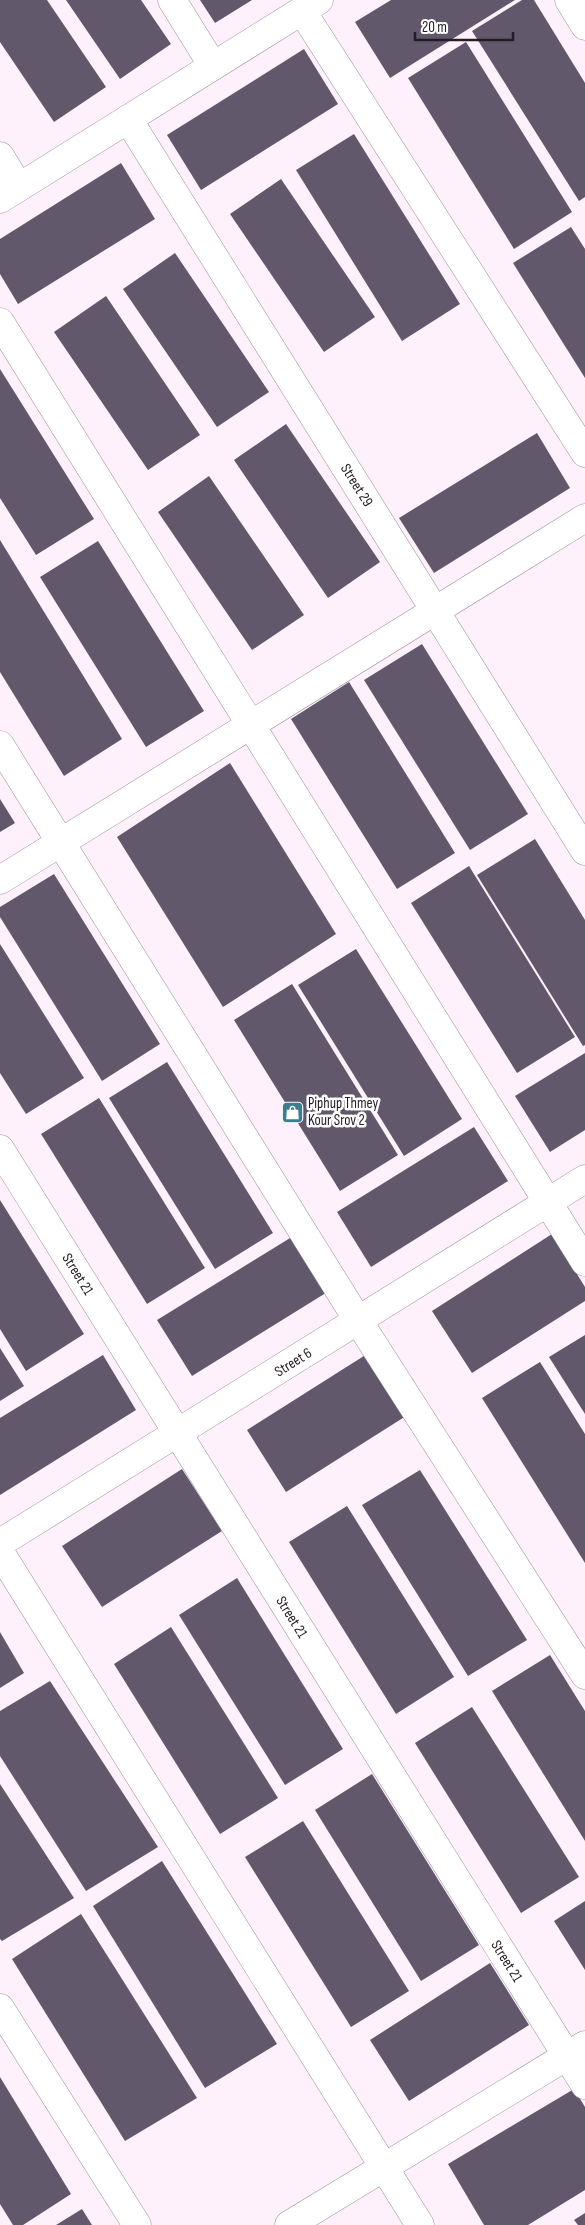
<svg xmlns="http://www.w3.org/2000/svg" width="585" height="2225" viewBox="0 0 585 2225" font-family="'Sofia Sans Condensed',sans-serif">
  <style>
    .building { fill: #61586b }
    .lines { fill: none; stroke-linecap: round; stroke-linejoin: round }
    .minor-casing { stroke: #a18d9e; stroke-width: 29 }
    .minor { stroke: #fff; stroke-width: 28 }
    .labels { text-anchor: middle; stroke-width: 5; stroke-linejoin: round; paint-order: stroke }
    .street-label { font-size: 15px; fill: #251d24; stroke: #fff }
    .poi-label { font-size: 15px; fill: #251d24; stroke: #fff; text-anchor: start }
  </style>
  <rect width="100%" height="100%" fill="#fef1fc"/>
  <g class="building">
    <path d="M 0,0 L 47,0 L 106,87 L 54,122 L 0,42 Z"/>
    <path d="M 66,0 L 141,0 L 171,44 L 120,79 Z"/>
    <path d="M 200,0 L 252,0 L 215,23 Z"/>
    <path d="M 391,0 L 515,0 L 390,78 L 355,22 Z"/>
    <path d="M 522,0 L 534,0 L 585,83 L 585,197 L 579,201 L 472,31 Z"/>
    <path d="M 466,42 L 572,212 L 514,249 L 408,78 Z"/>
    <path d="M 304,49 L 338,104 L 201,190 L 167,135 Z"/>
    <path d="M 354,134 L 460,304 L 402,341 L 296,170 Z"/>
    <path d="M 121,163 L 155,219 L 18,304 L 0,274 L 0,239 Z"/>
    <path d="M 281,179 L 375,317 L 324,352 L 230,214 Z"/>
    <path d="M 571,227 L 585,249 L 585,378 L 513,263 Z"/>
    <path d="M 175,253 L 269,392 L 217,427 L 123,289 Z"/>
    <path d="M 106,296 L 200,435 L 148,470 L 54,332 Z"/>
    <path d="M 0,369 L 94,519 L 36,555 L 0,498 Z"/>
    <path d="M 286,424 L 380,562 L 328,598 L 234,460 Z"/>
    <path d="M 537,433 L 570,488 L 434,573 L 399,518 Z"/>
    <path d="M 209,476 L 304,615 L 252,650 L 158,512 Z"/>
    <path d="M 0,540 L 122,739 L 64,776 L 0,672 Z"/>
    <path d="M 98,541 L 204,711 L 146,747 L 40,577 Z"/>
    <path d="M 422,644 L 528,814 L 470,850 L 364,680 Z"/>
    <path d="M 349,682 L 455,853 L 397,889 L 291,719 Z"/>
    <path d="M 230,763 L 336,934 L 223,1007 L 117,837 Z"/>
    <path d="M 0,799 L 15,823 L 0,832 Z"/>
    <path d="M 535,839 L 585,920 L 585,1045 L 583,1046 L 477,875 Z"/>
    <path d="M 469,866 L 575,1037 L 517,1073 L 411,903 Z"/>
    <path d="M 54,874 L 160,1044 L 102,1081 L 0,917 L 0,907 Z"/>
    <path d="M 0,944 L 84,1078 L 26,1114 L 0,1073 Z"/>
    <path d="M 356,949 L 462,1119 L 404,1156 L 298,985 Z"/>
    <path d="M 292,984 L 398,1155 L 340,1191 L 234,1020 Z"/>
    <path d="M 585,1053 L 585,1130 L 550,1152 L 515,1096 Z"/>
    <path d="M 167,1062 L 273,1233 L 215,1269 L 109,1098 Z"/>
    <path d="M 99,1098 L 205,1268 L 147,1304 L 41,1134 Z"/>
    <path d="M 474,1127 L 508,1181 L 371,1267 L 337,1212 Z"/>
    <path d="M 0,1200 L 84,1334 L 26,1371 L 0,1329 Z"/>
    <path d="M 552,1234 L 585,1287 L 585,1301 L 472,1373 L 432,1311 Z"/>
    <path d="M 295,1235 L 329,1291 L 192,1376 L 157,1320 Z"/>
    <path d="M 585,1335 L 585,1414 L 549,1357 Z"/>
    <path d="M 0,1348 L 24,1386 L 0,1401 Z"/>
    <path d="M 367,1354 L 406,1416 L 286,1492 L 247,1430 Z"/>
    <path d="M 103,1355 L 136,1410 L 0,1495 L 0,1418 Z"/>
    <path d="M 540,1362 L 585,1434 L 585,1563 L 482,1398 Z"/>
    <path d="M 182,1469 L 222,1531 L 102,1607 L 62,1546 Z"/>
    <path d="M 420,1470 L 527,1640 L 468,1676 L 362,1505 Z"/>
    <path d="M 347,1506 L 454,1677 L 396,1714 L 289,1542 Z"/>
    <path d="M 237,1578 L 343,1749 L 285,1785 L 179,1615 Z"/>
    <path d="M 171,1627 L 278,1798 L 220,1834 L 114,1664 Z"/>
    <path d="M 0,1632 L 24,1673 L 0,1688 Z"/>
    <path d="M 550,1655 L 585,1711 L 585,1841 L 492,1691 Z"/>
    <path d="M 50,1681 L 158,1847 L 86,1891 L 0,1756 L 0,1711 Z"/>
    <path d="M 472,1707 L 579,1877 L 521,1913 L 415,1743 Z"/>
    <path d="M 372,1774 L 479,1945 L 421,1981 L 315,1810 Z"/>
    <path d="M 0,1784 L 74,1898 L 2,1941 L 0,1939 Z"/>
    <path d="M 303,1821 L 409,1991 L 351,2027 L 245,1857 Z"/>
    <path d="M 162,1861 L 277,2044 L 205,2088 L 93,1906 Z"/>
    <path d="M 585,1901 L 585,1970 L 554,1921 Z"/>
    <path d="M 81,1914 L 197,2098 L 125,2141 L 12,1959 Z"/>
    <path d="M 490,1963 L 529,2025 L 409,2101 L 370,2040 Z"/>
    <path d="M 0,2077 L 71,2194 L 23,2225 L 13,2225 L 0,2204 Z"/>
    <path d="M 574,2089 L 585,2107 L 585,2190 L 528,2225 L 484,2225 L 448,2164 Z"/>
    <path d="M 82,2209 L 92,2225 L 56,2225 Z"/>
    <path d="M 585,2213 L 585,2225 L 578,2225 L 574,2220 Z"/>
  </g>
  <g class="lines">
    <defs>
      <g id="minor">
        <path d="M 172,0 L 213,66"/>
        <path d="M 569,0 L 585,26"/>
        <path d="M 302,11 L 585,453"/>
        <path d="M 128,119 L 585,851"/>
        <path d="M 0,156 L 19,187"/>
        <path d="M 0,199 L 319,0"/>
        <path d="M 0,322 L 585,1262"/>
        <path d="M 0,745 L 359,1322 L 585,1675"/>
        <path d="M 0,880 L 585,518"/>
        <path d="M 0,1149 L 585,2085"/>
        <path d="M 0,1543 L 585,1179"/>
        <path d="M 0,1552 L 420,2225"/>
        <path d="M 0,2008 L 137,2225"/>
        <path d="M 289,2225 L 585,2045"/>
      </g>
    </defs>
    <use href="#minor" class="minor-casing"/>
    <use href="#minor" class="minor"/>
  </g>
  <defs>
    <symbol id="shop-square" viewBox="-11 -11 22 22"><rect x="-9" y="-9" width="18" height="18" rx="4" fill="#3c7e90" stroke="#fff"/><path d="M-5-2.5h2.3a2.7 3.5 0 0 1 5.4 0H5L5.5 6h-11ZM-1.5-2.5h3a1.5 2.3 0 0 0-3 0Z" fill="#fff"/></symbol>
  </defs>
  <g fill-rule="evenodd">
    <use href="#shop-square" x="280" y="1100" width="25" height="25"/>
  </g>
  <g class="labels">
    <g class="street-label">
      <text transform="translate(357 485) rotate(58)" y="5">Street 29</text>
      <text transform="translate(78 1274) rotate(58)" y="5">Street 21</text>
      <text transform="translate(293 1362) rotate(-32)" y="5">Street 6</text>
      <text transform="translate(292 1617) rotate(58)" y="5">Street 21</text>
      <text transform="translate(507 1961) rotate(58)" y="5">Street 21</text>
    </g>
    <g class="poi-label">
      <text x="308" y="1108">Piphup Thmey<tspan x="308" dy="17">Kour Srov 2</tspan></text>
    </g>
  </g>
  <path d="M415 32v8h98v-8" fill="none" stroke="#251d24" stroke-width="2.5"/>
  <text x="422" y="32" font-size="15" fill="#251d24" stroke="#ffffff" stroke-width="4" paint-order="stroke">20 m</text>
</svg>
